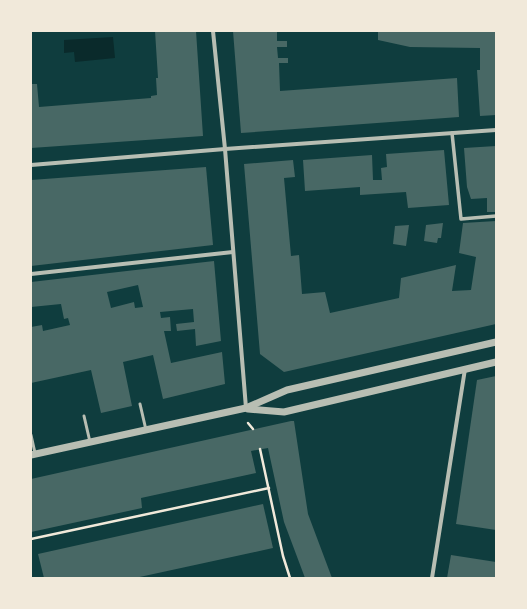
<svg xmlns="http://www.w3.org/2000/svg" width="527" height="609" viewBox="0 0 527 609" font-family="Roboto,sans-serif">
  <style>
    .water { fill: #0a2a2b }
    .building { fill: #486865; fill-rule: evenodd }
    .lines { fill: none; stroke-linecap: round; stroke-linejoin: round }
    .path { stroke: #f1e9da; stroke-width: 2.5 }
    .service { stroke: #b8beb3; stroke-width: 3 }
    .pedestrian { stroke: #b8beb3; stroke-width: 3.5 }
    .minor { stroke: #b8beb3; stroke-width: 4 }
    .tertiary { stroke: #b8beb3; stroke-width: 7 }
  </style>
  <rect width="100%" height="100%" fill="#0f3d3e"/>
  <path class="water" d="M 113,37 L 115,58 L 75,62 L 74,52 L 64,53 L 64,40 Z"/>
  <g class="building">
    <path d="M 155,31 L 196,31 L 203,136 L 31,148 L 31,84 L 37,84 L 39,107 L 151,98 L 151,96 L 157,95 L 156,78 L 158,78 Z"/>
    <path d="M 233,31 L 277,31 L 277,41 L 287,41 L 287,47 L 277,47 L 278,58 L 288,58 L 288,63 L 279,63 L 280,91 L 457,78 L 459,117 L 241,133 Z"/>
    <path d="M 378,31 L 496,31 L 496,115 L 480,116 L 477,70 L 480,70 L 480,48 L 410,47 L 378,40 Z"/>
    <path d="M 496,146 L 496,212 L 487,212 L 487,198 L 471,199 L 467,187 L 464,148 Z"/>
    <path d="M 444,150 L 449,205 L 408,208 L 406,192 L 360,195 L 360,187 L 305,191 L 303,160 L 372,155 L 373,180 L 382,180 L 381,168 L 387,167 L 386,154 Z"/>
    <path d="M 293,160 L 295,177 L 284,178 L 291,256 L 299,255 L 302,294 L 325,292 L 330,313 L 399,298 L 401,278 L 456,265 L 452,291 L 471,290 L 476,257 L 459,253 L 463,223 L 496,221 L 496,324 L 284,372 L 260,354 L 244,164 Z"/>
    <path d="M 206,167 L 213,245 L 31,266 L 31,180 Z"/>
    <path d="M 443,223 L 441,238 L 438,238 L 437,243 L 424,241 L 426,225 Z"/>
    <path d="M 409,225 L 406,246 L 393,244 L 395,226 Z"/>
    <path d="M 214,261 L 221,341 L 196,346 L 195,329 L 177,331 L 176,324 L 194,322 L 193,309 L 160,312 L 161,318 L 170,317 L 171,331 L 164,331 L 171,363 L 222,352 L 225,384 L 163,399 L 153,355 L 123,362 L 132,406 L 101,413 L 91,370 L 31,383 L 31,327 L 42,325 L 43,331 L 70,325 L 68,318 L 64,319 L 61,304 L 31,307 L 31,282 ZM 138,285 L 143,307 L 135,308 L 134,302 L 111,308 L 107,292 Z"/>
    <path d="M 496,376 L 496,530 L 456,524 L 477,380 Z"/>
    <path d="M 291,421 L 294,421 L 308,514 L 332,578 L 305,578 L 284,522 L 268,448 L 251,451 L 256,473 L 141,498 L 142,508 L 31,532 L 31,479 Z"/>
    <path d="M 263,504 L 273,548 L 135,578 L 44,578 L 38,554 Z"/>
    <path d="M 451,555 L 496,562 L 496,577 L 447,578 Z"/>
  </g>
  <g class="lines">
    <g class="path">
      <path d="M 248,423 L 253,429"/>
      <path d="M 260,449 L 283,556 L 290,578"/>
      <path d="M 31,539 L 269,488"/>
    </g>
    <g class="service">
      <path d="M 140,404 L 146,430"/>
      <path d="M 84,416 L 90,442"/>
      <path d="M 31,435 L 35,453"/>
    </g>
    <path class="pedestrian" d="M 452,133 L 461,219 L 496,216"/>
    <g class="minor">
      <path d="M 213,31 L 225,149 L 246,408"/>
      <path d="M 31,165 L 225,149 L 496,130"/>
      <path d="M 31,274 L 233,252"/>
      <path d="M 432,578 L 465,369"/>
    </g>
    <g class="tertiary">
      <path d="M 248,409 L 284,412 L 496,362"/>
      <path d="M 31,455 L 246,408 L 287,390 L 496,342"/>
    </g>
  </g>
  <rect width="527" height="609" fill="none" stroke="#f1e9da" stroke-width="64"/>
</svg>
